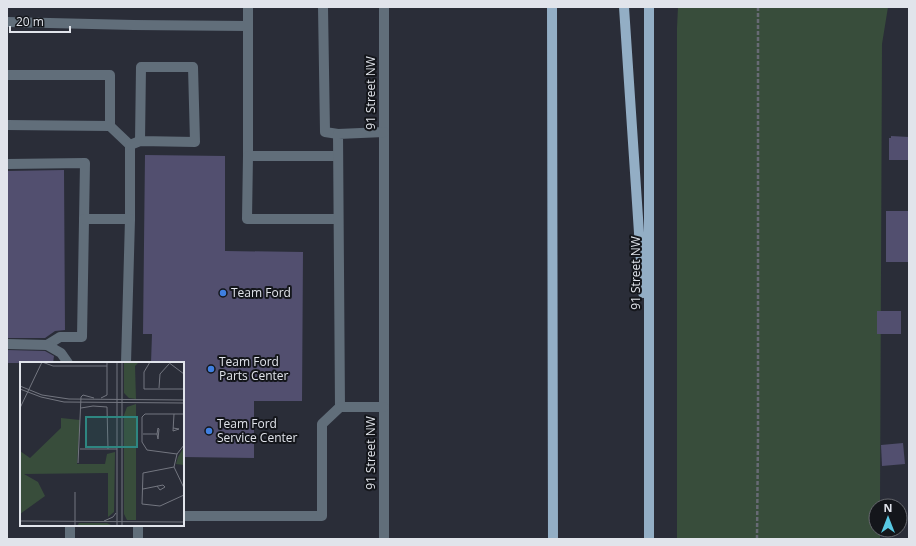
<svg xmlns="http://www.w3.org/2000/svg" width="916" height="546" viewBox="0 0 916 546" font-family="'Open Sans',sans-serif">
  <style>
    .green { fill: #384d3b }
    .building { fill: #524f6f }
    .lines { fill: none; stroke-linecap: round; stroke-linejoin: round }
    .path { stroke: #676a74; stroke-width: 2.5; stroke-dasharray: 4 2; stroke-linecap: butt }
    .minor { stroke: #616e7a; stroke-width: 10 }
    .major { stroke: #93aec5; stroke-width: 10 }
    .shop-dot { fill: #3f7fe0; stroke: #14161b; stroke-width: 1.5 }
    .labels { text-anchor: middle; stroke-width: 4; stroke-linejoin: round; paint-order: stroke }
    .street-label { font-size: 12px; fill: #e1e4eb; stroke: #14161b }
    .poi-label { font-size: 12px; fill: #e1e4eb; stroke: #14161b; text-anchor: start }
    .inset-road { fill: none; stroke: #737680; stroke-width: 1 }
    .view { fill: #2e8681; fill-opacity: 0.15; stroke: #2e8681; stroke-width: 2 }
    .inset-edge { fill: none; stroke: #e1e4eb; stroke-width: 2 }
  </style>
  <rect width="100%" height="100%" fill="#2a2d38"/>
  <path class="green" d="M 678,7 L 888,7 L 882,44 L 880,506 L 876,506 L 876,530 L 880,530 L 880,539 L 677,539 L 677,28 Z"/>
  <g class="building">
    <path d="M 891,136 L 909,137 L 909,160 L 889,160 L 889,138 L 891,138 Z"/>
    <path d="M 145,155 L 225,156 L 225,251 L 303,252 L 302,401 L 254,401 L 254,458 L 183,457 L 183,363 L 151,363 L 152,334 L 143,334 Z"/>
    <path d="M 64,170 L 65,330 L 55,331 L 45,338 L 7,338 L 7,171 Z"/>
    <rect x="886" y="211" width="23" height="51"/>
    <rect x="877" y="311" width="24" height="23"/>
    <path d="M 7,350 L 45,351 L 54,356 L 53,363 L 7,363 Z"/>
    <path d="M 903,443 L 905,464 L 882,466 L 881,445 Z"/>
  </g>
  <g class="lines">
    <path class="path" d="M 757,539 L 758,436 L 758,7"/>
    <g class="minor">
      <path d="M 323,7 L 325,132 L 338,134"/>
      <path d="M 384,7 L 384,539"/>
      <path d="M 7,22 L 134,25 L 248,26"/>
      <path d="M 7,75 L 110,75 L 110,126"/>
      <path d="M 7,125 L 110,126 L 130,145 L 130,219"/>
      <path d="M 130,145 L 140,141 L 195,142 L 193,67 L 141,67 L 140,141"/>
      <path d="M 248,156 L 248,7"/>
      <path d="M 338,156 L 248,156 L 247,219 L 338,219"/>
      <path d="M 7,164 L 85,163 L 82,337 L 60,337 L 47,345"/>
      <path d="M 84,219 L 130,219 L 126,363"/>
      <path d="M 7,344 L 47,345 L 61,353 L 68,363"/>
      <path d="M 340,407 L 338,134 L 384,132"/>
      <path d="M 183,516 L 322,516 L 322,424 L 340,407 L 384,407"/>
      <path d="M 70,539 L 70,525"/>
      <path d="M 138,539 L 138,525"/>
    </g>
    <g class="major">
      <path d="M 552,7 L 553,539"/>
      <path d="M 624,7 L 643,293"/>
      <path d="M 649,7 L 649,539"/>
    </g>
  </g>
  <g class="shop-dot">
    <circle cx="223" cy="293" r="4"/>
    <circle cx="211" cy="369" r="4"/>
    <circle cx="209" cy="431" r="4"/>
  </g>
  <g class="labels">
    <g class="street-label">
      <text transform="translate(371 93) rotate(-90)" y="4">91 Street NW</text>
      <text transform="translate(636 273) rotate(-90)" y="4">91 Street NW</text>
      <text transform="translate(371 453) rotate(-90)" y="4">91 Street NW</text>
    </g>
    <g class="poi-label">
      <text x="231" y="297">Team Ford</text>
      <text x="219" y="366">Team Ford<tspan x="219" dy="14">Parts Center</tspan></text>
      <text x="217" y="428">Team Ford<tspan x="217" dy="14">Service Center</tspan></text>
    </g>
  </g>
  <g transform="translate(20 362)">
    <rect width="164" height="164" fill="#2a2d38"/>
    <path d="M 104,0 L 119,0 L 115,4 L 116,37 L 109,36 L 104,31 ZM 116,42 L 116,158 L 107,158 L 104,152 L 104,53 L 107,45 ZM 41,56 L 60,58 L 57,102 L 85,102 L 87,92 L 95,90 L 94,150 L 88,155 L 88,111 L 4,112 L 18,120 L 25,134 L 0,152 L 0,89 L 10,96 L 41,66 ZM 164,85 L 164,103 L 156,102 L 158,95 ZM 59,161 L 87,161 L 93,164 L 57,164 Z" fill="#384d3b"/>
    <path class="inset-road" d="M 22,0 L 33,4 L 87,4M 97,0 L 97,164M 102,0 L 102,164M 130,0 L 124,10 L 124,27 L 164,27M 148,0 L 164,12M 0,24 L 22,33 L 49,37 L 164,38M 139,26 L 140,12 L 149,2M 0,27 L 21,35 L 44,40 L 164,41M 81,36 L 87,33 L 87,0M 0,46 L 22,0M 61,46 L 73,44 L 87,45 L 88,87M 138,66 L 139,67 L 138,77 L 137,72 ZM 153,66 L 159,67 L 153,69 L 154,52M 123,72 L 137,72M 164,83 L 157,92 L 154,105 L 164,126M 60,87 L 97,87M 157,92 L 127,88 L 122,80 L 122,55 L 125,52 L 164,52M 58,101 L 61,35 L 63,33 L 74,36M 154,105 L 123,111 L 122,142 L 140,144 L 164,133M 123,127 L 143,123 L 145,125 L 140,128 L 137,124M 0,159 L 164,160M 84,159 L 93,155 L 96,151M 55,164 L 55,130"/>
    <path class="view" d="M 66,55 L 117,55 L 117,85 L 66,85 Z"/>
    <rect width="164" height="164" class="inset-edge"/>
  </g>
  <rect width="916" height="546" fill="none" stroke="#e1e4eb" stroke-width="16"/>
  <g transform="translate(888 518)"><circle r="19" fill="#14161b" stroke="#66686e"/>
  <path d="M0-3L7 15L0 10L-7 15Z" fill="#58c9e3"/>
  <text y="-6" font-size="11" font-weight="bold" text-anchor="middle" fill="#e1e4eb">N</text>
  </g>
  <path d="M10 26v6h60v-6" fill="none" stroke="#e1e4eb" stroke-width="2"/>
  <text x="16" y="26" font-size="12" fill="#e1e4eb" stroke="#14161b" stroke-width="3" paint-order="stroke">20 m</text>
</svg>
